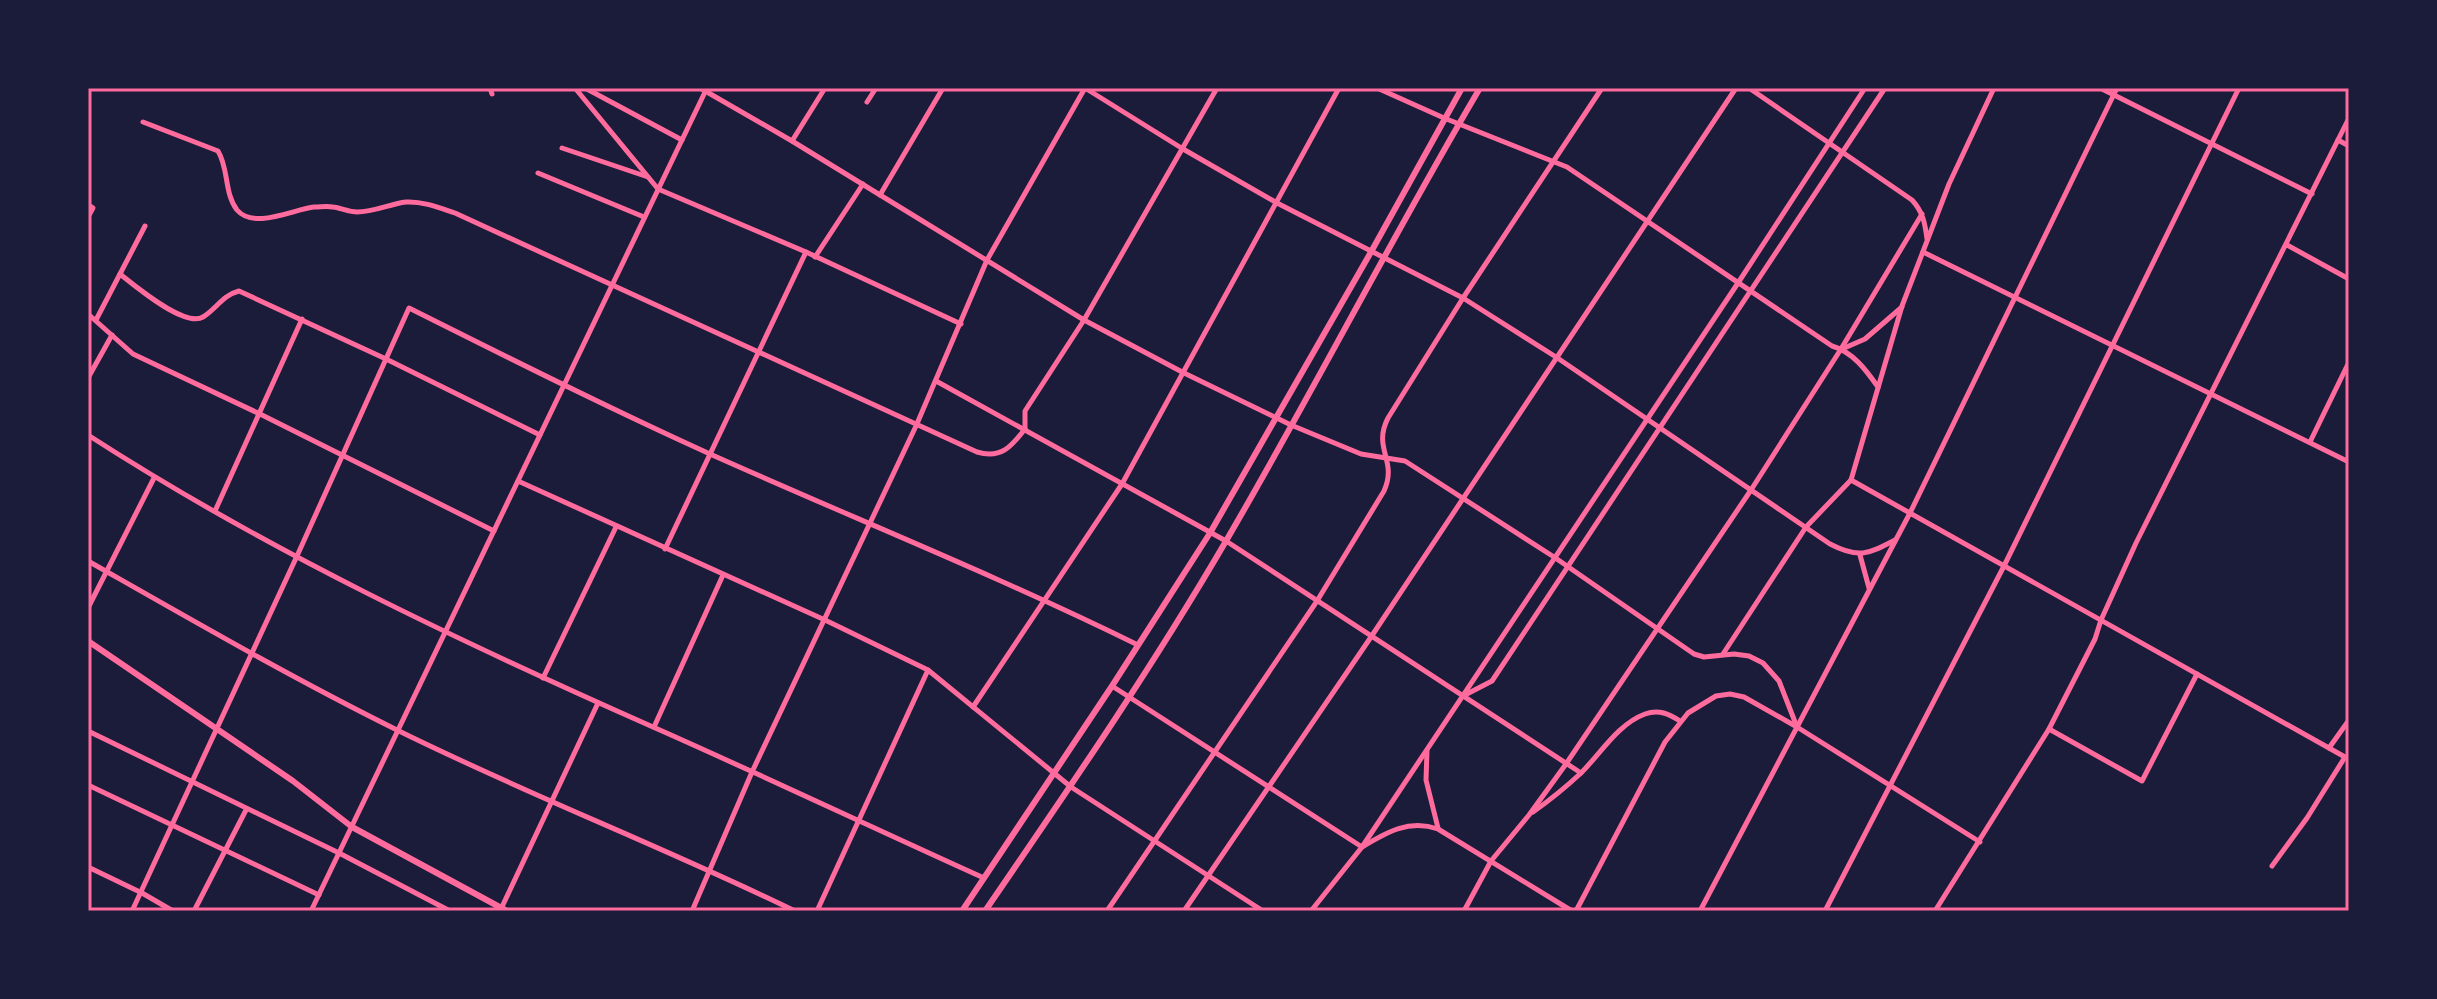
<svg xmlns="http://www.w3.org/2000/svg" width="2437" height="999" viewBox="0 0 2437 999" font-family="Commissioner,sans-serif">
  <style>
    .lines { fill: none; stroke-linecap: round; stroke-linejoin: round }
    .minor { stroke: #ff6b9d; stroke-width: 5 }
    .tertiary { stroke: #ff6b9d; stroke-width: 6 }
    .neatline { fill: none; stroke: #ff6b9d; stroke-width: 3 }
  </style>
  <rect width="100%" height="100%" fill="#1b1b3a"/>
  <g class="lines">
    <g class="minor">
      <path d="M 490,88 L 492,94"/>
      <path d="M 575,88 L 658,189 L 806,252 L 961,324"/>
      <path d="M 585,88 L 682,140"/>
      <path d="M 700,88 L 792,141 L 1084,320 L 1184,373 L 1291,425 L 1361,454 L 1405,461 L 1554,557 L 1694,654 L 1704,657 L 1734,654 L 1749,656 L 1763,663 L 1779,681 L 1797,727 L 1980,842"/>
      <path d="M 1085,88 L 1183,149 L 1277,203 L 1463,298 L 1556,357 L 1830,544 C 1859,559 1868,554 1895,540"/>
      <path d="M 1377,88 L 1444,118 L 1567,167 L 1832,346 C 1853,352 1866,370 1878,387"/>
      <path d="M 1749,88 L 1912,200 C 1923,212 1925,223 1927,239"/>
      <path d="M 2100,88 L 2312,194"/>
      <path d="M 867,102 L 876,88"/>
      <path d="M 143,122 L 218,151 C 229,169 224,193 237,210 C 254,230 294,209 314,207 C 321,207 327,206 333,207 C 341,208 349,212 357,212 C 374,212 390,204 406,202 C 423,201 440,208 455,213 L 977,452 C 1001,459 1011,447 1025,429"/>
      <path d="M 2338,140 L 2349,146"/>
      <path d="M 792,141 L 825,88"/>
      <path d="M 562,148 L 648,177"/>
      <path d="M 538,173 L 644,217"/>
      <path d="M 880,195 L 943,88"/>
      <path d="M 88,205 L 93,208 L 88,217"/>
      <path d="M 2287,245 L 2349,279"/>
      <path d="M 1923,252 L 2349,462"/>
      <path d="M 815,257 L 863,184"/>
      <path d="M 120,274 C 135,286 185,328 203,317 C 216,309 223,295 239,291 L 386,359 L 540,435"/>
      <path d="M 88,314 L 133,354 L 260,414 L 494,531"/>
      <path d="M 96,320 L 145,226"/>
      <path d="M 1842,349 L 1865,339 L 1902,307"/>
      <path d="M 88,378 L 112,335"/>
      <path d="M 936,381 L 1226,541 L 1581,773"/>
      <path d="M 1025,429 L 1025,411 L 1084,320 L 1217,88"/>
      <path d="M 88,435 C 266,550 459,641 653,727 C 764,776 873,828 984,878"/>
      <path d="M 2310,442 L 2349,362"/>
      <path d="M 1851,480 L 2345,757 L 2307,818 L 2272,866"/>
      <path d="M 518,481 L 825,620 L 928,670 L 1071,787 L 1263,911"/>
      <path d="M 215,511 L 302,319"/>
      <path d="M 665,549 L 806,252"/>
      <path d="M 1860,555 L 1869,588"/>
      <path d="M 88,561 C 190,619 292,678 397,730 C 528,795 664,847 795,911"/>
      <path d="M 88,608 L 154,478"/>
      <path d="M 1723,654 L 1806,527 L 1851,480 L 1902,306 L 1949,184 L 1994,88"/>
      <path d="M 543,678 L 616,527"/>
      <path d="M 1112,686 L 1362,847 C 1387,832 1409,819 1438,829 L 1572,911"/>
      <path d="M 1463,696 L 1492,681 L 1885,88"/>
      <path d="M 973,707 L 1122,484 L 1339,88"/>
      <path d="M 654,727 L 723,575"/>
      <path d="M 2049,729 L 2142,781 L 2197,674"/>
      <path d="M 88,731 L 339,853 L 450,911"/>
      <path d="M 2329,748 L 2349,720"/>
      <path d="M 1427,751 L 1426,780 L 1438,828"/>
      <path d="M 88,785 L 319,895"/>
      <path d="M 1533,812 C 1550,800 1566,787 1581,773 C 1601,753 1618,724 1645,714 C 1659,709 1669,714 1680,721"/>
      <path d="M 88,867 L 142,893 L 173,911"/>
      <path d="M 132,911 L 297,556 L 409,308 C 509,358 608,408 710,454 C 853,518 998,576 1138,645"/>
      <path d="M 194,911 L 246,810"/>
      <path d="M 311,911 L 706,90"/>
      <path d="M 500,911 L 598,703"/>
      <path d="M 692,911 L 752,772 L 916,426 L 987,260 L 1085,88"/>
      <path d="M 817,911 L 928,670"/>
      <path d="M 1107,911 L 1317,601 L 1384,491 C 1398,460 1372,449 1388,418 L 1463,298 L 1602,88"/>
      <path d="M 1184,911 L 1371,637 L 1736,88"/>
      <path d="M 1311,911 L 1362,847 L 1738,283 L 1865,88"/>
      <path d="M 1464,911 L 1491,861 L 1529,815 L 1566,764 L 1751,490 L 1841,349 L 1922,214"/>
      <path d="M 1576,911 L 1665,742 L 1688,713 L 1716,696 L 1730,694 L 1744,697 L 1797,727"/>
      <path d="M 1700,911 L 1910,513 L 2117,88"/>
      <path d="M 1825,911 L 2004,566 L 2239,88"/>
      <path d="M 1935,911 L 2049,729 L 2095,639 L 2101,620 L 2136,543 L 2349,118"/>
    </g>
    <g class="tertiary">
      <path d="M 88,641 L 293,781 L 352,827 L 507,911"/>
      <path d="M 962,911 L 1112,686 L 1210,533 L 1371,252 L 1462,88"/>
      <path d="M 985,911 C 1068,790 1152,668 1226,541 C 1313,392 1392,237 1480,88"/>
    </g>
  </g>
  <rect width="2437" height="999" fill="none" stroke="#1b1b3a" stroke-width="180"/>
  <rect x="90" y="90" width="2257" height="819" class="neatline"/>
</svg>
